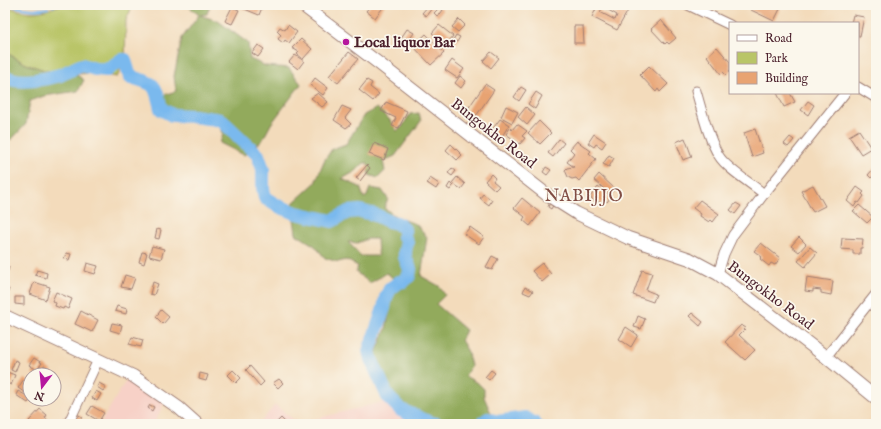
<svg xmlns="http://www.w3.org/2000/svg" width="881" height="429" viewBox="0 0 881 429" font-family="'IM FELL English',serif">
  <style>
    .built { fill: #f7d1c7 }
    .green { fill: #b9c567; stroke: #827249 }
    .forest { fill: #92aa5c; stroke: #6e6444; fill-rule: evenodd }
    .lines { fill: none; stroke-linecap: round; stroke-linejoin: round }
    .stream { stroke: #7ab9ee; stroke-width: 2.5 }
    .river { stroke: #7ab9ee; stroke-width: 14 }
    .building { fill: #e8a372; fill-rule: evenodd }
    .street-casing { stroke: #9e7d73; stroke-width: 11 }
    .secondary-casing { stroke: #9e7d73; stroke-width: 14 }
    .street { stroke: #fff; stroke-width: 9 }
    .secondary { stroke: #fff; stroke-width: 12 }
    .poi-dot { fill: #b5179e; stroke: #fbf7ec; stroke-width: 1.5 }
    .labels { text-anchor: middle; stroke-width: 3.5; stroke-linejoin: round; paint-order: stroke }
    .poi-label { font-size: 15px; font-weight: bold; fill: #4a1f2b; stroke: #fbf7ec; text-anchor: start }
    .street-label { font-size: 15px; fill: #4a1f2b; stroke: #fbf7ec }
    .quarter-label { font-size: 17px; letter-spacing: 1px; fill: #814d44; stroke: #fbf7ec }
  </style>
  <rect width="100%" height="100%" fill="#fbf7ec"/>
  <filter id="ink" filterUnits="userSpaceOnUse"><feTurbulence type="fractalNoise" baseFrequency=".025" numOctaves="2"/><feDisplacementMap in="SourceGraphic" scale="8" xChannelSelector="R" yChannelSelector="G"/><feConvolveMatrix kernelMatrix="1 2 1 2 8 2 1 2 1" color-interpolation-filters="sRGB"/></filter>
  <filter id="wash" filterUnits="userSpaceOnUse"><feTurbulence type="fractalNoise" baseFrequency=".012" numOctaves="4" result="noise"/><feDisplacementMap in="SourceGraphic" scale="16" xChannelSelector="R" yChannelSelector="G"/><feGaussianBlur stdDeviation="0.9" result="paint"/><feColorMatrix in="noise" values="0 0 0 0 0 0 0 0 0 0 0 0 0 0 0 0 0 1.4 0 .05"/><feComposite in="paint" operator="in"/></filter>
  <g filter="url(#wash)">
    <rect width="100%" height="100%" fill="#f3dbbb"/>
    <g class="built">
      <path d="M 128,377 L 165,401 L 154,424 L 100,424 Z"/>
      <path d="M 387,401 L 392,406 L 424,424 L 259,424 L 275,405 L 298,423 Z"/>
    </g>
    <path class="green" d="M 60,5 L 133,5 L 126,20 L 125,62 L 117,77 L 93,73 L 60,75 L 26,64 L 5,52 L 6,6 C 28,14 37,14 60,5 Z"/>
    <g class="forest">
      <path d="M 187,5 L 210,5 L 207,14 L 200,15 L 218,21 L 248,43 L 250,59 L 266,66 L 289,68 L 301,84 L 271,124 L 262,141 L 244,155 L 220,143 L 223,134 L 220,124 L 186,110 L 162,115 L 154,98 L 176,91 L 174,76 L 182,38 L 199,15 Z"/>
      <path d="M 5,52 L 26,64 L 60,75 L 75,74 L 84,80 L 78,91 L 44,96 L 30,101 L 26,124 L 12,139 L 5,141 Z"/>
      <path d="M 377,108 L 389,119 L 397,131 L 402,127 L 410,114 L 419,113 L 421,121 L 395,156 L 383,161 L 385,171 L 378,178 L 369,175 L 368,163 L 364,163 L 356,171 L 342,179 L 360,187 L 364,198 L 367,196 L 370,188 L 382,190 L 388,199 L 384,208 L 398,218 L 416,224 L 427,237 L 421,276 L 439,286 L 445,295 L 436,304 L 466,330 L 461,340 L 467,350 L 471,366 L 465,376 L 479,384 L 484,389 L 484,397 L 491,413 L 500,419 C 514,415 528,412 540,424 L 442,424 L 436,419 L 429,424 L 414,424 L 387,401 L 376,379 L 374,357 L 386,329 L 395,280 L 387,273 L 370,283 L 356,272 L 358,266 L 346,260 L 338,262 L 325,258 L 315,246 L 296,234 L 292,204 L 315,183 L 324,161 L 332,149 L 346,144 L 364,115 ZM 367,239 L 377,239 L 378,256 L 361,256 L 348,242 L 357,243 Z"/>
    </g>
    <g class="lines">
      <g class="stream">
        <path d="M 11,5 C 24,9 35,11 48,8"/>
        <path d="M 53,6 L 55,5"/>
      </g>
      <g class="river">
        <path d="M 5,76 C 16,85 47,79 60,75 C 67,72 75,68 82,65 L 95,69 L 107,70 L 121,60 L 125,60 L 130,77 C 156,84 155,83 161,109 L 172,115 L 194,116 L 221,120 L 258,155 L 263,169 L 263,188 L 265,198 L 278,206 L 296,213 L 332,221 L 348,212 L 360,211 L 376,215 L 388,221 L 397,223 L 404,229 L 404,237 L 407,242 L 405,251 L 405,257 L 410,269 L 409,276 L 404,281 L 399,282 L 390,289 L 386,297 L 384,308 L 369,351 L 371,359 L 388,397 L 401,410 L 428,422 L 437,424"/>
        <path d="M 481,424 L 488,419 L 497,422 L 525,418 L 535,424"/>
      </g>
    </g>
    <g id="blocks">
      <g class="building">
        <path d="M 235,5 L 263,5 L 259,15 Z"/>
        <path d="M 371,5 L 385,5 L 375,18 L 366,11 Z"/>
        <path d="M 429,5 L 432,8 L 426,16 L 422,13 Z"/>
        <path d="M 598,5 L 627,5 L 630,7 L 617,30 L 592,17 ZM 603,7 L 617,15 L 615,20 L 600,12 Z"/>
        <path d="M 753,5 L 776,5 L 781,7 L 774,21 L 751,10 Z"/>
        <path d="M 232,7 L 239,10 L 232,24 L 225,21 Z"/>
        <path d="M 440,7 L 443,10 L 438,17 L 434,13 Z"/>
        <path d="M 853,15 L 864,17 L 860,36 L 858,36 L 858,23 L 851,23 Z"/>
        <path d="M 459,19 L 465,25 L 458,32 L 452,27 Z"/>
        <path d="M 661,20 L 676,38 L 669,44 L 667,42 L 665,44 L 651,29 Z"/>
        <path d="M 288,25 L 297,32 L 289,43 L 285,40 L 283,43 L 278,39 L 281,35 L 277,31 L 280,27 L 285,30 Z"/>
        <path d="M 439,25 L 453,36 L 443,49 L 437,45 L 441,40 L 432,33 Z"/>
        <path d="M 574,26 L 583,26 L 584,43 L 574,43 Z"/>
        <path d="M 407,29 L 414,33 L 407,43 L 401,38 Z"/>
        <path d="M 426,34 L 444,53 L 431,65 L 413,46 Z"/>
        <path d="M 456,35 L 460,37 L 457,42 L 453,40 Z"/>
        <path d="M 301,39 L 312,49 L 303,59 L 297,54 L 299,52 L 292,48 Z"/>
        <path d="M 258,45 L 264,49 L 258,57 L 252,53 Z"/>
        <path d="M 717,47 L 730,62 L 730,71 L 726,75 L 723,72 L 721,74 L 707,56 Z"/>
        <path d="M 349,52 L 358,59 L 338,83 L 329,76 Z"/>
        <path d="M 491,52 L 499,58 L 491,68 L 483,61 Z"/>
        <path d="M 295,55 L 304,61 L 298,69 L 289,62 Z"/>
        <path d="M 452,60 L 464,69 L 457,78 L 445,70 Z"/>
        <path d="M 649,66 L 668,84 L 660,92 L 658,89 L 656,92 L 640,75 Z"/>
        <path d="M 460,76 L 466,81 L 461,88 L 455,83 Z"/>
        <path d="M 315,78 L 328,88 L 323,95 L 310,85 Z"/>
        <path d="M 367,80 L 372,83 L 370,87 L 379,94 L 373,101 L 359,90 Z"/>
        <path d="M 485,84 L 494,90 L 476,116 L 467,110 Z"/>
        <path d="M 521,87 L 526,90 L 519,101 L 514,97 Z"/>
        <path d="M 536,92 L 542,96 L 535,109 L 528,104 Z"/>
        <path d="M 318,93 L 328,102 L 322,107 L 311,98 Z"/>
        <path d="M 777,93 L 790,93 L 795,102 L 784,107 Z"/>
        <path d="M 808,101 L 814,105 L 808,115 L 801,110 Z"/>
        <path d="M 386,102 L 407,111 L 399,128 L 392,126 L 396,118 L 381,111 Z"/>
        <path d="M 342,106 L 351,110 L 345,118 L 351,124 L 346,128 L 334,120 Z"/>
        <path d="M 506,106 L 518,112 L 512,123 L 501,117 Z"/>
        <path d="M 526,107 L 535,115 L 527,125 L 518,117 Z"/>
        <path d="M 500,119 L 509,125 L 501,138 L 491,131 Z"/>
        <path d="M 539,121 L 551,133 L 540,144 L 528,133 Z"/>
        <path d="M 517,124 L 527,131 L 522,136 L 525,138 L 520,144 L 506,134 L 510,128 L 512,130 Z"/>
        <path d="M 755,129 L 763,153 L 752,157 L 744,133 Z"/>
        <path d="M 859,130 L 871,148 L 861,154 L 849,136 Z"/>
        <path d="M 594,134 L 606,142 L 602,148 L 596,144 L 594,147 L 588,143 Z"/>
        <path d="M 790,137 L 794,140 L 788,147 L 784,144 Z"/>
        <path d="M 685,138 L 692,157 L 683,160 L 676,142 Z"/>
        <path d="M 559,139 L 564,143 L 553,157 L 548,153 Z"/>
        <path d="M 577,141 L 591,151 L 589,153 L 596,159 L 579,181 L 576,178 L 572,179 L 568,177 L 565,170 L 567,168 L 574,167 L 567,162 L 574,153 L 570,149 Z"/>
        <path d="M 374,143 L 388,149 L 384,160 L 369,154 Z"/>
        <path d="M 451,144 L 462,155 L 457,160 L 446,150 Z"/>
        <path d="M 609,155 L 614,158 L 609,167 L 603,164 Z"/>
        <path d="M 367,165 L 370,168 L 360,181 L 356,178 Z"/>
        <path d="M 546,167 L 551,170 L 547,175 L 543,172 Z"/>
        <path d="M 875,167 L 876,168 L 876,173 L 871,178 L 868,175 Z"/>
        <path d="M 452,168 L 456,171 L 452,176 L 448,173 Z"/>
        <path d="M 491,174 L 495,178 L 493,181 L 499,186 L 495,190 L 485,181 Z"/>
        <path d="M 599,174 L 615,189 L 610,194 L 594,180 Z"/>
        <path d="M 457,177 L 465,184 L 461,189 L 452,183 Z"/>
        <path d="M 430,178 L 439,184 L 436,189 L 427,183 Z"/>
        <path d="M 450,183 L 453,186 L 450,190 L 447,188 Z"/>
        <path d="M 813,185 L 825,206 L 813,212 L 801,191 Z"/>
        <path d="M 598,187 L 611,197 L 607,202 L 605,200 L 602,204 L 598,201 L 597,203 L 590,197 Z"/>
        <path d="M 857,187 L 864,192 L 862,194 L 864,196 L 859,203 L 857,202 L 854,207 L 847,201 Z"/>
        <path d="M 483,194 L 492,200 L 489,205 L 480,198 Z"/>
        <path d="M 874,197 L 876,197 L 876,208 L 873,207 Z"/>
        <path d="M 522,198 L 540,213 L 530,226 L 523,220 L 525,217 L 514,208 Z"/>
        <path d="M 551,200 L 555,202 L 551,209 L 548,207 Z"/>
        <path d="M 700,200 L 719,214 L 713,222 L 711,220 L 709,222 L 700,216 L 701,214 L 693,208 Z"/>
        <path d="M 736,203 L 741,206 L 735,214 L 730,210 Z"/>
        <path d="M 859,205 L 873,217 L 867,223 L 853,211 Z"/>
        <path d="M 470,227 L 484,237 L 479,244 L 464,234 Z"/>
        <path d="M 157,229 L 161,230 L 159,239 L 155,238 Z"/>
        <path d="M 799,237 L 806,244 L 799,252 L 791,246 Z"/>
        <path d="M 842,238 L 863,239 L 862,248 L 860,248 L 860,254 L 853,254 L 853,250 L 841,249 Z"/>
        <path d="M 761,243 L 780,258 L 775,265 L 771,263 L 769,266 L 760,259 L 762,257 L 754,251 Z"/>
        <path d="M 152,246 L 164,249 L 161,259 L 149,256 Z"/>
        <path d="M 810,247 L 817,253 L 805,267 L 798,261 Z"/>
        <path d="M 142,252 L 147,253 L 144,264 L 139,262 Z"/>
        <path d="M 66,253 L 71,254 L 69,260 L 64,259 Z"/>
        <path d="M 492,256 L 498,259 L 492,270 L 486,267 Z"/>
        <path d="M 87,263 L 98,266 L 95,274 L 85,271 Z"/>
        <path d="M 542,263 L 551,274 L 542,282 L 532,271 Z"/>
        <path d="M 5,266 L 9,267 L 8,271 L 5,270 Z"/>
        <path d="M 37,270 L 47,273 L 46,278 L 35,275 Z"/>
        <path d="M 642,270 L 652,273 L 646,290 L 656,294 L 653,302 L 633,295 Z"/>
        <path d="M 125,275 L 135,278 L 131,289 L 121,287 Z"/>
        <path d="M 807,277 L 833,281 L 831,295 L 821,293 L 821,290 L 813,289 L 813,292 L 805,291 Z"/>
        <path d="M 34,282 L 50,287 L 46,300 L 30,294 Z"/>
        <path d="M 153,282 L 158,284 L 154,295 L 150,294 Z"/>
        <path d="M 525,287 L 533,291 L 530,295 L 523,292 Z"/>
        <path d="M 5,288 L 9,289 L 5,299 Z"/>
        <path d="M 56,292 L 72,299 L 68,309 L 64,307 L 63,309 L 55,306 L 56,303 L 52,301 Z"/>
        <path d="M 15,297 L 24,297 L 24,305 L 15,304 Z"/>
        <path d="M 117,306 L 127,309 L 126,314 L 115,311 Z"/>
        <path d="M 161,310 L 169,317 L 163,324 L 156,317 Z"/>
        <path d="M 81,311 L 98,320 L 92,332 L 75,324 Z"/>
        <path d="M 692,313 L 703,322 L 700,326 L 689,316 Z"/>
        <path d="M 638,316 L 645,319 L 641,329 L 634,327 Z"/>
        <path d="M 112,323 L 122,325 L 120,333 L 110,330 Z"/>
        <path d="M 741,325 L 746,328 L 739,335 L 755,350 L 745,360 L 725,342 Z"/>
        <path d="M 626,327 L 638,335 L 631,347 L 619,339 Z"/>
        <path d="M 132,337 L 143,340 L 141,347 L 129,344 Z"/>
        <path d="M 34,358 L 42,363 L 37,370 L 29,365 Z"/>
        <path d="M 15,360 L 19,362 L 15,372 L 11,370 Z"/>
        <path d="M 44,365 L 53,372 L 51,375 L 44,375 L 39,372 Z"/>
        <path d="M 250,366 L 264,382 L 260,386 L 246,370 Z"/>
        <path d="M 5,368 L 8,370 L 7,372 L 15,375 L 11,385 L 5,382 Z"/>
        <path d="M 35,370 L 39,373 L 37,375 L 32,374 Z"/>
        <path d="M 233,370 L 241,378 L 236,383 L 228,375 Z"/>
        <path d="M 491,370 L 495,373 L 489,380 L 485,377 Z"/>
        <path d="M 200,373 L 208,375 L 206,381 L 199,379 Z"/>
        <path d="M 24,379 L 30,382 L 31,399 L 28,403 L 16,395 L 18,391 L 27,396 L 28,395 L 18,388 Z"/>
        <path d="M 279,379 L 283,383 L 278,388 L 273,383 Z"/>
        <path d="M 99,383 L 106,387 L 103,391 L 97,387 Z"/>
        <path d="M 96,391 L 101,394 L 97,401 L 92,398 Z"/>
        <path d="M 150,405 L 154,407 L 152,411 L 148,408 Z"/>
        <path d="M 92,406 L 104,413 L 99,421 L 87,414 Z"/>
        <path d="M 40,409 L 47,415 L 45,418 L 49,421 L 46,424 L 33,424 L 29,421 Z"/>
        <path d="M 77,414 L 82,417 L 78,424 L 72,421 Z"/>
        <path d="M 281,418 L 287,424 L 275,424 Z"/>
      </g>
    </g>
  </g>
  <g filter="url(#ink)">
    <use href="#blocks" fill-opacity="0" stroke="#9e7d73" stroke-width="1"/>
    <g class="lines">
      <defs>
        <g id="street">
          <path d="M 688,5 L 730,25"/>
          <path d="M 858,87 L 876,98"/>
          <path d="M 696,91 C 702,111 708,138 719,156 C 726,168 752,184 764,194"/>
          <path d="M 718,274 L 724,254 L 733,235 L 764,194 L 845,93"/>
          <path d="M 826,357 L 876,294"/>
          <path d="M 68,424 L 98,360"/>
        </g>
        <g id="secondary">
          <path d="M 302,5 L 381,65 L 546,194 L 576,213 L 628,238 L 690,259 L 718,274 L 826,357 L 876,398"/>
          <path d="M 5,316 L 133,376 L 179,408 L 197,424"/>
        </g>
      </defs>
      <use href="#street" class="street-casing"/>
      <use href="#secondary" class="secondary-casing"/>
      <use href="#street" class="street"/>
      <use href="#secondary" class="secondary"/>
    </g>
  </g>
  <circle class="poi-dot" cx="346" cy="42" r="4"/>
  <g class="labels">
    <g class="poi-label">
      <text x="354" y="47">Local liquor Bar</text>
    </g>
    <g class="street-label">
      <text transform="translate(494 133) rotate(38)" y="5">Bungokho Road</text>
      <text transform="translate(771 295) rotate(37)" y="5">Bungokho Road</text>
    </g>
    <g class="quarter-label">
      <text x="584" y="201">NABIJJO</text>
    </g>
  </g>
  <rect width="881" height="429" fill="none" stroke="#fbf7ec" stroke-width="20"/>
  <rect x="729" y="22" width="130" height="72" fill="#fbf7ec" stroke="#b4a19f"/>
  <rect x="737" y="35" width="20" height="6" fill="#ffffff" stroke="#b4a19f"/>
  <text x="765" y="42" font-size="12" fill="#4a1f2b">Road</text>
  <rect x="737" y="52" width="20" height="12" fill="#b9c567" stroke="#b4a19f"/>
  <text x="765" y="62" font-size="12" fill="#4a1f2b">Park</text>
  <rect x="737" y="72" width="20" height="12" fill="#e8a372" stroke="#b4a19f"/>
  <text x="765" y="82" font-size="12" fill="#4a1f2b">Building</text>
  <g transform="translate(42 387) rotate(196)"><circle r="19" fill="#fbf7ec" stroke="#b4a19f"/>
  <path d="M0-3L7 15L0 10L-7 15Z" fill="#b5179e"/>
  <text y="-6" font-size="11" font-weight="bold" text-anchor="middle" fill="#4a1f2b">N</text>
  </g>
</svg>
